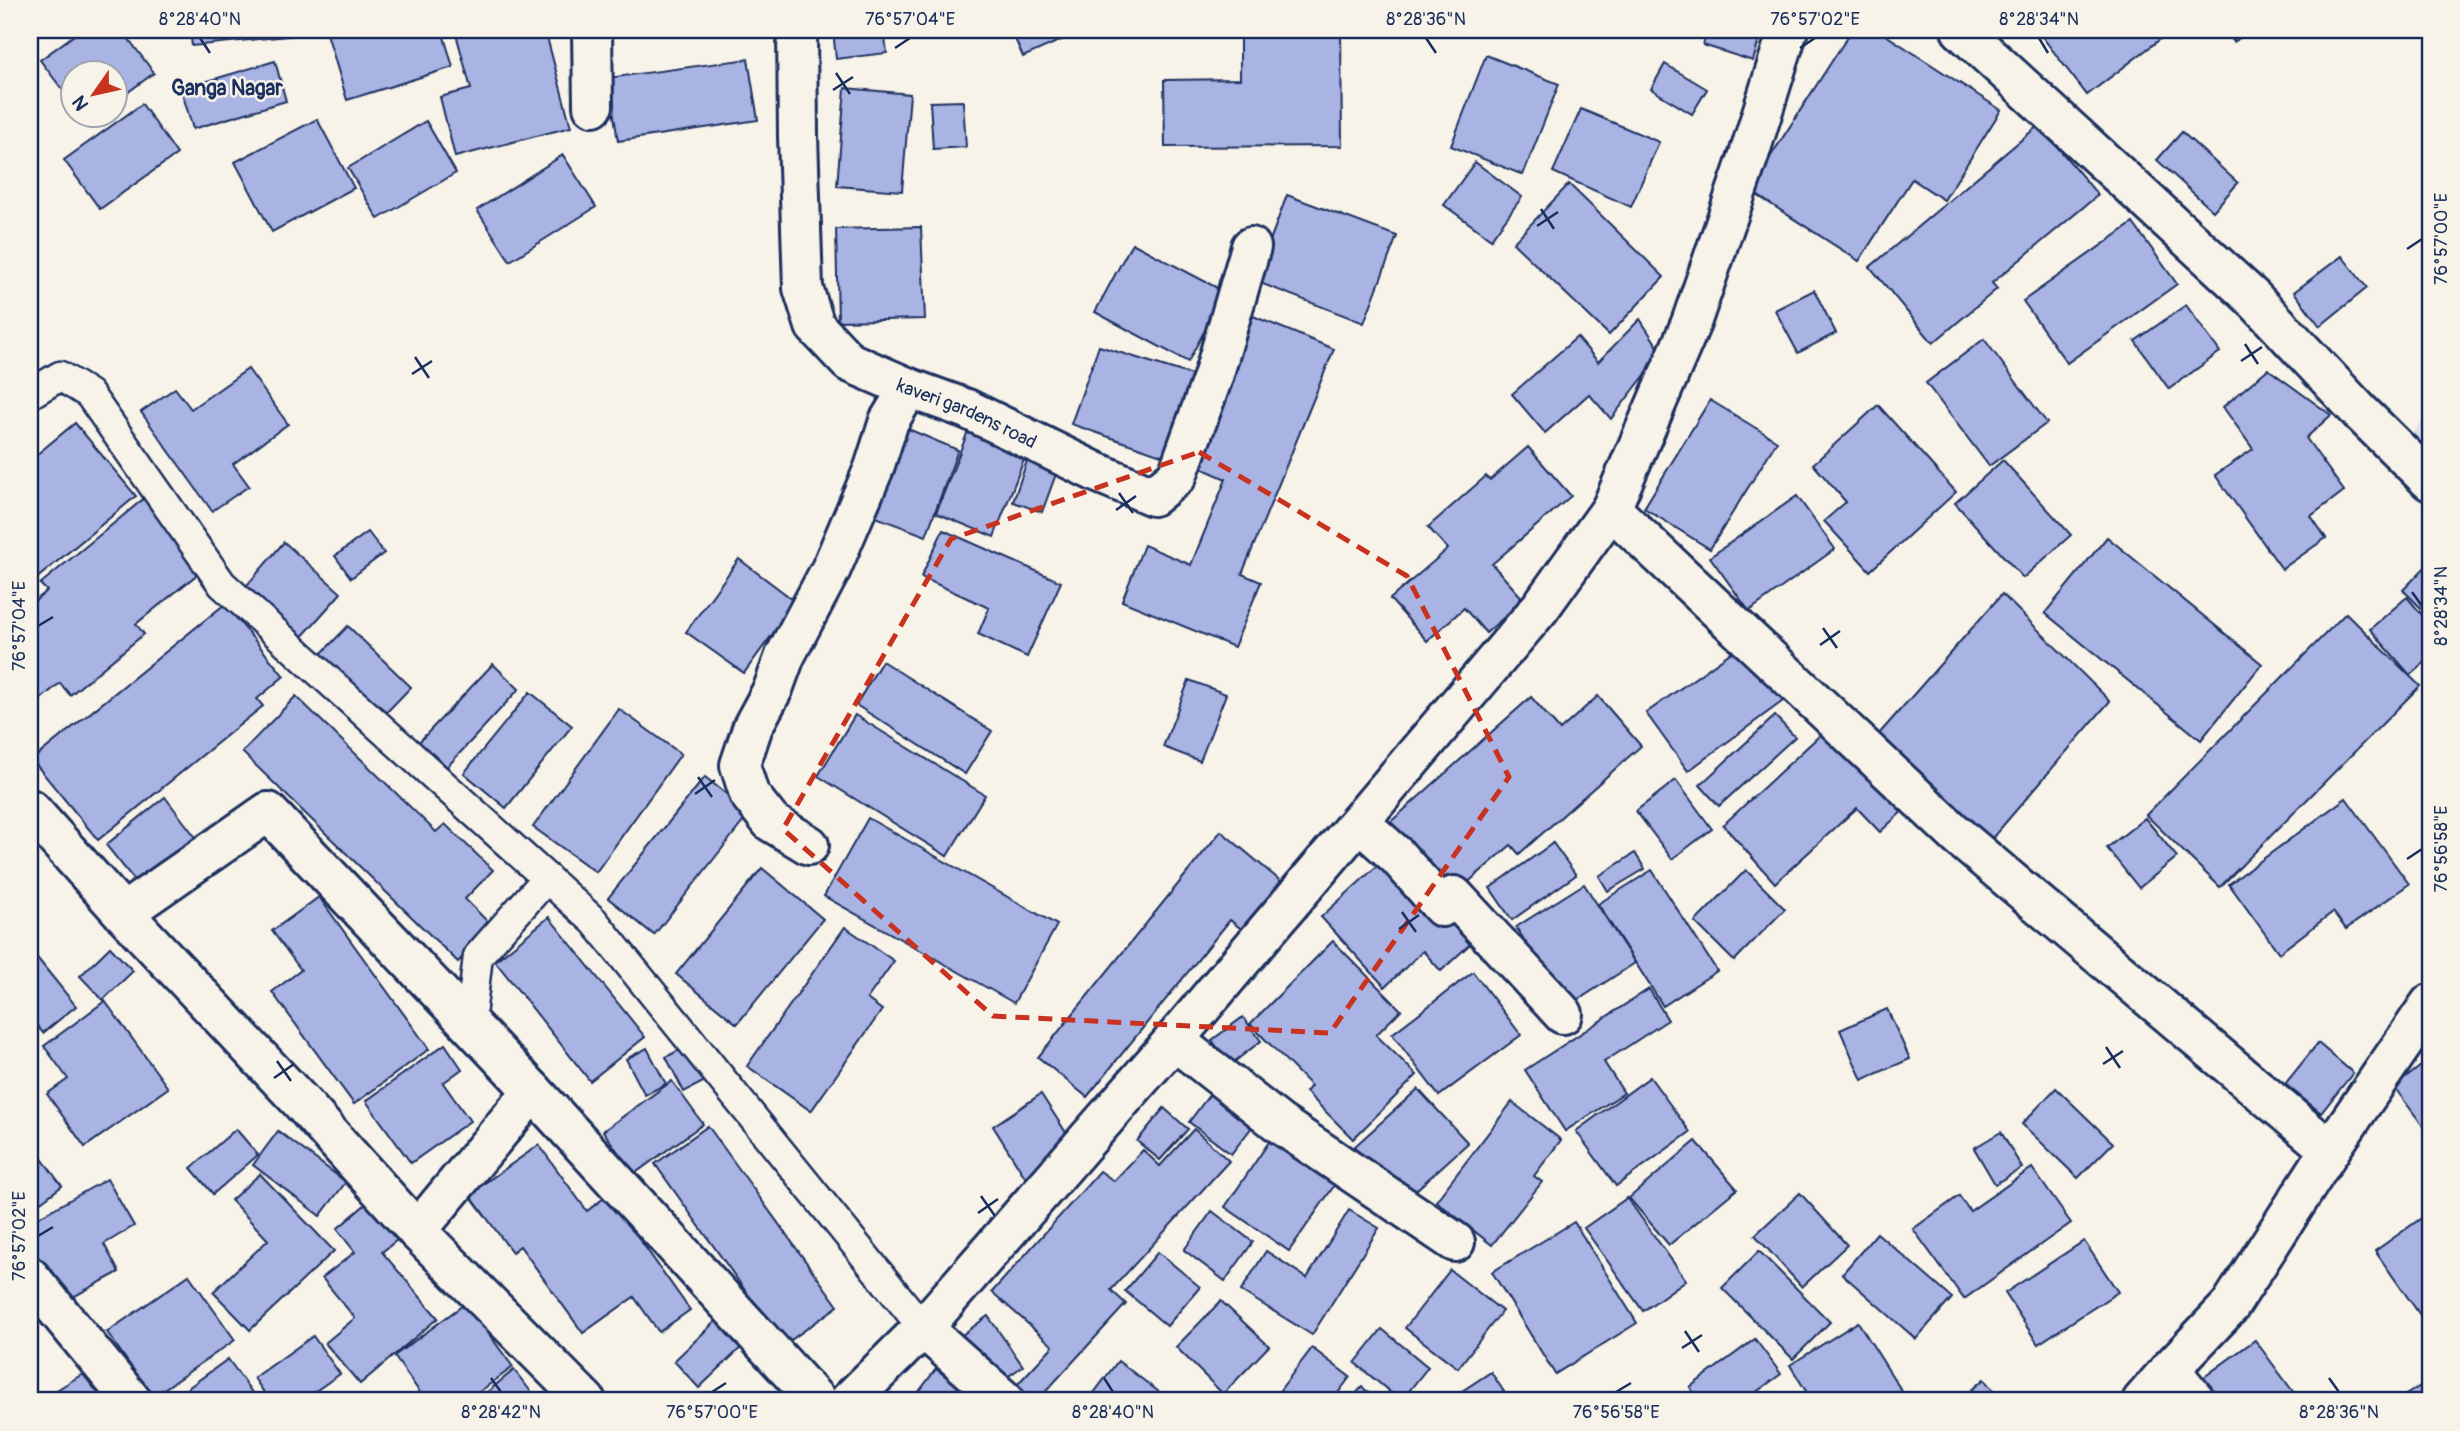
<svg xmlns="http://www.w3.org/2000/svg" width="2460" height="1431" viewBox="0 0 2460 1431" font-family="Pangolin,sans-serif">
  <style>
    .built { fill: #e0e0e7 }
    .building { fill: #a9b3e4; stroke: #1b2f5e; stroke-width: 2 }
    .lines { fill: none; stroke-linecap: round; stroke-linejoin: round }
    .service-casing { stroke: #1b2f5e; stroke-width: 33 }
    .minor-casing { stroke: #1b2f5e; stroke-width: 44 }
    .service { stroke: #f7f3e8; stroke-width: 28 }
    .minor { stroke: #f7f3e8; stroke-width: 38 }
    .marked { fill: none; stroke: #c8321e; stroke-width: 5; stroke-dasharray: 14 9; stroke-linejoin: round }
    .ticks { fill: none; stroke: #1b2f5e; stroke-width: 2.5 }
    .labels { text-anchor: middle; stroke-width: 5; stroke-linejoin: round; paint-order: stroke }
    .street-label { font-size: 19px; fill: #1b2f5e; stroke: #f7f3e8 }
    .neighbourhood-label { font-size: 21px; font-weight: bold; fill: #1b2f5e; stroke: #f7f3e8 }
    .neatline { fill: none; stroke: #1b2f5e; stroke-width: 2.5 }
    .ticks-label { font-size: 18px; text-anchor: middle; fill: #1b2f5e }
  </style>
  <rect width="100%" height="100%" fill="#f7f3e8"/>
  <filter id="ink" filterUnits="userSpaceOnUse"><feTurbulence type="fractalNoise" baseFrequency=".0143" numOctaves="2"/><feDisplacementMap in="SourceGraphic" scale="14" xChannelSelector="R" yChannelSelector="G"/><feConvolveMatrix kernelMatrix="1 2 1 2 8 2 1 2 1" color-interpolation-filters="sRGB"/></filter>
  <g filter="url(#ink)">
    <path class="built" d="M 2430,413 L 2430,452 L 2411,435 Z"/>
    <g class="building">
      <path d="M 81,30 L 122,30 L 154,73 L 116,101 L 116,74 L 74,74 L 74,105 L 40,60 Z"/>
      <path d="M 190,30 L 295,30 L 296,35 L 192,46 Z"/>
      <path d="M 326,30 L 442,30 L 453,67 L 347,100 Z"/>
      <path d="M 455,30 L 545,30 L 571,127 L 455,157 L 440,97 L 471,89 Z"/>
      <path d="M 833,30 L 884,30 L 887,53 L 836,59 Z"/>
      <path d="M 1011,30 L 1084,30 L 1023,57 Z"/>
      <path d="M 1240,30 L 1341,30 L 1342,146 L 1165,147 L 1164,80 L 1240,79 Z"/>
      <path d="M 1707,30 L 1762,30 L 1753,61 L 1703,45 Z"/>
      <path d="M 1852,30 L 1878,30 L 2001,110 L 1944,200 L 1912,179 L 1859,261 L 1749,190 Z"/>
      <path d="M 2037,30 L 2158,30 L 2163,37 L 2087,95 Z"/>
      <path d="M 2224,30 L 2248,30 L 2234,42 Z"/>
      <path d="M 1486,55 L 1559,84 L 1523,175 L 1451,146 Z"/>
      <path d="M 748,59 L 758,120 L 618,141 L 608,78 Z"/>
      <path d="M 275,61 L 286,101 L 193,129 L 181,89 Z"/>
      <path d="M 1665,64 L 1707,89 L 1692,114 L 1651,89 Z"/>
      <path d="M 845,88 L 910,94 L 902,191 L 837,186 Z"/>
      <path d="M 963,101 L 966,147 L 933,149 L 930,102 Z"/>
      <path d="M 142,104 L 177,154 L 100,209 L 64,160 Z"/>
      <path d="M 1581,109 L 1659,142 L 1631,207 L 1553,172 Z"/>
      <path d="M 81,116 L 97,116 L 87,123 Z"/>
      <path d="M 317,119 L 354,188 L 272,232 L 235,162 Z"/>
      <path d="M 426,121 L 456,173 L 378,219 L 348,168 Z"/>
      <path d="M 2039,125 L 2098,195 L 1992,283 L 1997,289 L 1933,343 L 1870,267 Z"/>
      <path d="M 2182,132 L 2238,183 L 2213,211 L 2157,160 Z"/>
      <path d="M 563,155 L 596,207 L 510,261 L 477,210 Z"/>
      <path d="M 1475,162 L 1522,197 L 1491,239 L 1444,205 Z"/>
      <path d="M 1569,184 L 1664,277 L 1609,335 L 1513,243 Z"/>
      <path d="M 1287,195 L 1397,236 L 1364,323 L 1255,281 Z"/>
      <path d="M 2133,223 L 2177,284 L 2067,363 L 2023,301 Z"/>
      <path d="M 921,227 L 925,319 L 838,321 L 836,229 Z"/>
      <path d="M 1132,243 L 1225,292 L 1188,362 L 1095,312 Z"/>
      <path d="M 2342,256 L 2367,288 L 2320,326 L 2294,292 Z"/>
      <path d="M 1814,290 L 1836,333 L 1798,353 L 1775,310 Z"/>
      <path d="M 2186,305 L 2220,352 L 2169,389 L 2135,341 Z"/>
      <path d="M 1253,316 L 1334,349 L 1242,574 L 1261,582 L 1234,647 L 1122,601 L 1144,545 L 1191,565 L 1226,479 L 1192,464 Z"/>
      <path d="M 1640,319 L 1662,353 L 1611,419 L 1589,394 L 1545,433 L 1512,394 L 1577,337 L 1598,362 Z"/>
      <path d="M 1984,339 L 2047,423 L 1989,466 L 1926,383 Z"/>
      <path d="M 1099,346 L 1198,377 L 1170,458 L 1071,424 Z"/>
      <path d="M 248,369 L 288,424 L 233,464 L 249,486 L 212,511 L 141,412 L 175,388 L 191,409 Z"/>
      <path d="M 2268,369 L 2331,415 L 2306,438 L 2344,491 L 2311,516 L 2326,538 L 2282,569 L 2215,475 L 2253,449 L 2223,407 Z"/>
      <path d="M 1710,400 L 1777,441 L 1710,549 L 1644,508 Z"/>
      <path d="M 1878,405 L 1956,492 L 1870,571 L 1824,521 L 1846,502 L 1813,464 Z"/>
      <path d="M 972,421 L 1030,444 L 994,537 L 936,513 Z"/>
      <path d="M 75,423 L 136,496 L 30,584 L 30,460 Z"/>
      <path d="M 901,426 L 958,450 L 926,536 L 865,513 Z"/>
      <path d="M 1528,447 L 1571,496 L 1492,564 L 1524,600 L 1486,633 L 1464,608 L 1427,641 L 1390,599 L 1448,549 L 1428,527 L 1486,476 L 1490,480 Z"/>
      <path d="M 1030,452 L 1060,463 L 1042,512 L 1013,502 Z"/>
      <path d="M 2003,460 L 2071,535 L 2023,578 L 1955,503 Z"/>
      <path d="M 147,496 L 205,568 L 136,624 L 144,634 L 70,695 L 60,683 L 30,708 L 30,605 L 47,591 L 40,584 Z"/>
      <path d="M 1797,496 L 1835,549 L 1749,611 L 1710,557 Z"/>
      <path d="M 943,530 L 1061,582 L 1027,657 L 978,634 L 989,608 L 921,577 Z"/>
      <path d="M 368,532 L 384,553 L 351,578 L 335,556 Z"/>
      <path d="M 2107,537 L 2262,664 L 2201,740 L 2045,613 Z"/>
      <path d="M 284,542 L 341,593 L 300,639 L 243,590 Z"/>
      <path d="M 739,559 L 796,602 L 744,673 L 686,632 Z"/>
      <path d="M 2430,562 L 2430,617 L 2403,590 Z"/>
      <path d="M 2002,594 L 2110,701 L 1988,843 L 1871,743 Z"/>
      <path d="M 2407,597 L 2430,624 L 2430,658 L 2410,675 L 2370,629 Z"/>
      <path d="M 225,604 L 284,676 L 257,699 L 263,706 L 98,840 L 32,760 Z"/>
      <path d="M 2346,613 L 2420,686 L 2220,887 L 2146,815 Z"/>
      <path d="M 348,626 L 411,687 L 381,718 L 318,657 Z"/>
      <path d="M 1747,641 L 1787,698 L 1688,771 L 1646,713 Z"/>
      <path d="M 882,661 L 992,731 L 965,774 L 856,705 Z"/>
      <path d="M 493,664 L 519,689 L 447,767 L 419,742 Z"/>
      <path d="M 1189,680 L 1226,694 L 1200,761 L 1163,747 Z"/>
      <path d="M 530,692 L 572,726 L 506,808 L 464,773 Z"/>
      <path d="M 296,696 L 436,832 L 445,824 L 493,870 L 465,899 L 492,926 L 458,962 L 242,752 Z"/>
      <path d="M 1598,696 L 1641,746 L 1519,854 L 1511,845 L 1442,905 L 1378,833 L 1531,697 L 1560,730 Z"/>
      <path d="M 619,709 L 681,754 L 596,872 L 533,827 Z"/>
      <path d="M 855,715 L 985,795 L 947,856 L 818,776 Z"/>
      <path d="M 1775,716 L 1795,737 L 1719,806 L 1700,785 Z"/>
      <path d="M 1831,725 L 1906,808 L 1880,832 L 1857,808 L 1775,883 L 1723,825 Z"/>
      <path d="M 705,777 L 750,813 L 654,935 L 608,898 Z"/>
      <path d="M 1676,780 L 1712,829 L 1672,859 L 1636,811 Z"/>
      <path d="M 165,797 L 197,839 L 139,886 L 106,845 Z"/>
      <path d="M 2346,798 L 2409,884 L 2346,929 L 2333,912 L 2279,953 L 2229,884 Z"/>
      <path d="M 868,818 L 1057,925 L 1014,1003 L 824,896 Z"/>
      <path d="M 2145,818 L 2177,857 L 2139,888 L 2107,848 Z"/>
      <path d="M 1221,831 L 1284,884 L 1245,932 L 1230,920 L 1087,1097 L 1038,1057 Z"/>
      <path d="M 1553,843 L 1576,875 L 1512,920 L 1490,888 Z"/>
      <path d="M 1635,853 L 1645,869 L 1608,891 L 1599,876 Z"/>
      <path d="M 1390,854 L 1483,932 L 1441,971 L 1423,951 L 1385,987 L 1321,917 Z"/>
      <path d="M 762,868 L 823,919 L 737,1024 L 676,974 Z"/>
      <path d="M 1652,870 L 1717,971 L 1663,1006 L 1598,904 Z"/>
      <path d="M 1746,870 L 1785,909 L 1734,961 L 1695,922 Z"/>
      <path d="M 1584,884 L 1635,963 L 1567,1007 L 1516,927 Z"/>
      <path d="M 319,897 L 429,1049 L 354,1104 L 272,992 L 301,970 L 272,931 Z"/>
      <path d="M 549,917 L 645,1037 L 590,1081 L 495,961 Z"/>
      <path d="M 845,927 L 894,961 L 867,999 L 882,1010 L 811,1111 L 747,1066 Z"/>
      <path d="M 1333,941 L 1401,1010 L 1376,1035 L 1417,1075 L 1353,1139 L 1306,1092 L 1311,1086 L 1250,1024 Z"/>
      <path d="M 110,947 L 133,971 L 103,1000 L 80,976 Z"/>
      <path d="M 30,949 L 76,1006 L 43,1033 L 30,1017 Z"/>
      <path d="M 1473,972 L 1521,1035 L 1439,1096 L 1392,1034 Z"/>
      <path d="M 1649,989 L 1668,1020 L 1604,1062 L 1624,1093 L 1565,1131 L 1525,1070 Z"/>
      <path d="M 105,1001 L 168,1088 L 85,1147 L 47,1094 L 68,1079 L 44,1046 Z"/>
      <path d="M 1887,1009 L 1910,1059 L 1862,1080 L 1840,1030 Z"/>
      <path d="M 1243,1017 L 1261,1041 L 1230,1065 L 1212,1040 Z"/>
      <path d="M 2318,1043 L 2353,1073 L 2321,1113 L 2285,1084 Z"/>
      <path d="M 445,1044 L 462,1069 L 443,1083 L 470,1121 L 411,1163 L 366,1101 Z"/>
      <path d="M 687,1046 L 705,1081 L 684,1092 L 666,1057 Z"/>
      <path d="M 647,1048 L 666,1084 L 645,1095 L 626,1059 Z"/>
      <path d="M 2430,1059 L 2430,1135 L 2394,1087 Z"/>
      <path d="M 1650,1077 L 1690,1132 L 1616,1186 L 1576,1131 Z"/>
      <path d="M 672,1081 L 703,1124 L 634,1174 L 603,1131 Z"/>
      <path d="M 1216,1086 L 1259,1118 L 1231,1154 L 1189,1122 Z"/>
      <path d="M 2056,1088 L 2113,1143 L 2078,1178 L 2022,1124 Z"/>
      <path d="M 1418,1089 L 1468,1143 L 1404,1201 L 1354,1147 Z"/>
      <path d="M 1041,1094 L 1074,1145 L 1025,1177 L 993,1126 Z"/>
      <path d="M 1512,1102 L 1561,1140 L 1534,1176 L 1542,1182 L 1492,1245 L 1436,1201 Z"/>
      <path d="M 1164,1108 L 1188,1129 L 1160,1160 L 1137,1141 Z"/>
      <path d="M 708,1126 L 838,1306 L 784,1345 L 655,1164 Z"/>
      <path d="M 236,1129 L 258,1155 L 213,1194 L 191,1168 Z"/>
      <path d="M 1194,1129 L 1229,1161 L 1111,1290 L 1126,1304 L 1037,1401 L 1029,1401 L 1014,1388 L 1053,1346 L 992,1292 L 1100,1171 L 1114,1181 L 1143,1150 L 1160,1166 Z"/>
      <path d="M 278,1131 L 346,1182 L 320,1216 L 253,1165 Z"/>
      <path d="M 2001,1132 L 2022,1168 L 1995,1184 L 1974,1148 Z"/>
      <path d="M 1271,1139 L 1336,1183 L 1289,1251 L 1225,1207 Z"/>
      <path d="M 1696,1141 L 1737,1189 L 1669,1245 L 1629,1198 Z"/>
      <path d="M 32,1145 L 62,1186 L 30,1210 L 30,1146 Z"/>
      <path d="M 539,1145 L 587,1211 L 608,1195 L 690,1310 L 659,1332 L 634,1297 L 583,1333 L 520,1246 L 512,1252 L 469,1194 Z"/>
      <path d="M 2032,1168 L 2071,1223 L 1964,1299 L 1913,1229 L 1959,1196 L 1970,1211 Z"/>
      <path d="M 260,1174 L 334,1251 L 250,1330 L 213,1292 L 268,1240 L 231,1200 Z"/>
      <path d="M 107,1179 L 134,1226 L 104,1244 L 119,1272 L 64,1302 L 30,1243 L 30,1222 Z"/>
      <path d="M 1800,1193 L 1847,1245 L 1802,1287 L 1755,1235 Z"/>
      <path d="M 1627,1198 L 1686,1280 L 1643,1311 L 1584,1228 Z"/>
      <path d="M 367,1203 L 397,1240 L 382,1252 L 438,1318 L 360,1384 L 325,1343 L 355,1318 L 322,1278 L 355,1252 L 337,1229 Z"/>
      <path d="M 1349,1210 L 1379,1228 L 1312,1335 L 1241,1291 L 1266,1251 L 1307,1278 Z"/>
      <path d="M 1212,1211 L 1253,1242 L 1225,1281 L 1184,1250 Z"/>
      <path d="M 2430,1212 L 2430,1329 L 2375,1251 Z"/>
      <path d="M 1574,1222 L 1637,1323 L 1555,1374 L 1492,1272 Z"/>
      <path d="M 1877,1233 L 1952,1298 L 1916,1339 L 1842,1274 Z"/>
      <path d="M 2084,1241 L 2118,1292 L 2038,1344 L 2005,1293 Z"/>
      <path d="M 1759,1251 L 1830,1322 L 1793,1359 L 1722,1288 Z"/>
      <path d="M 1158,1252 L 1200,1287 L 1167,1326 L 1125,1291 Z"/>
      <path d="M 1450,1270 L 1502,1311 L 1458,1368 L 1405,1328 Z"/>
      <path d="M 189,1275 L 235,1340 L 152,1397 L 107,1332 Z"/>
      <path d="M 1221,1301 L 1269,1346 L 1223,1394 L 1176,1347 Z"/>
      <path d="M 466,1303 L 513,1367 L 467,1401 L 426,1401 L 394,1356 Z"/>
      <path d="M 723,1314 L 749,1340 L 699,1388 L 674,1361 Z"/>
      <path d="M 988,1316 L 1023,1366 L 997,1384 L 962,1335 Z"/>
      <path d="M 1858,1322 L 1908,1401 L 1812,1401 L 1790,1365 Z"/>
      <path d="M 1382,1329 L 1428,1367 L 1401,1401 L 1355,1363 Z"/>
      <path d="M 313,1336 L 340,1374 L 301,1401 L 270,1401 L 254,1378 Z"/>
      <path d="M 1755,1339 L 1781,1374 L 1744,1401 L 1700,1401 L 1690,1387 Z"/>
      <path d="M 2255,1340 L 2300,1401 L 2216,1401 L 2200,1380 Z"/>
      <path d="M 1312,1348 L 1350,1377 L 1332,1401 L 1278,1401 L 1274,1398 Z"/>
      <path d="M 228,1359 L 258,1401 L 170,1401 Z"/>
      <path d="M 1118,1361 L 1171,1401 L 1088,1401 Z"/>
      <path d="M 936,1369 L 980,1401 L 912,1401 Z"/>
      <path d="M 89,1370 L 109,1401 L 39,1401 Z"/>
      <path d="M 514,1370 L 532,1393 L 522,1401 L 476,1401 Z"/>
      <path d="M 1491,1372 L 1510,1401 L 1447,1401 Z"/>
      <path d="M 1984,1379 L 2001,1401 L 1959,1401 L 1962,1398 Z"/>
      <path d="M 2430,1380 L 2430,1401 L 2396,1401 Z"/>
      <path d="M 1362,1387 L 1379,1401 L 1349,1401 Z"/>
    </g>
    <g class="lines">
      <defs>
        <g id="service">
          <path d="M 30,394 L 60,376 L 89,394 L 222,584 L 594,921 L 923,1328"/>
          <path d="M 470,1024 L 478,956 L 547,878"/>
        </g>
        <g id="minor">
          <path d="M 592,30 L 593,106"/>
          <path id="s1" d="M 797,30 L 798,136 L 803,288 L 815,326 L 849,362 L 909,388 L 967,409 L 1096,472 L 1153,496 L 1177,476 L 1213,377 L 1251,247"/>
          <path d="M 1961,30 L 2253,298 L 2360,412 L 2430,481"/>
          <path d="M 1611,509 L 1959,837 L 2330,1150"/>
          <path d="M 30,809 L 123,913 L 302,1103 L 417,1231 L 586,1401"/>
          <path d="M 1359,822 L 1397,856 L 1442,907 L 1454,896 L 1563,1014"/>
          <path d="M 809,845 L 771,822 L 749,794 L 740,765 L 753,726 L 773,689 L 785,656 L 831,569 L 874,468 L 889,421 L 909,388"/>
          <path d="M 123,913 L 268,812 L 533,1091 L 817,1401"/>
          <path d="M 1174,1040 L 1279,1123 L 1455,1242"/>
          <path d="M 417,1231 L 533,1091"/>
          <path d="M 30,1277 L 132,1401"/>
          <path d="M 923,1328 L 1005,1401"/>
          <path d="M 2170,1369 L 2196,1401"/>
          <path d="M 849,1401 L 923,1328 L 1174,1040 L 1540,608 L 1611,509 L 1691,323 L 1749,155 L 1788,30"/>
          <path d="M 2142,1401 L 2170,1369 L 2230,1306 L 2330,1150 L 2430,1004"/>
        </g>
      </defs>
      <use href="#service" class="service-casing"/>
      <use href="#minor" class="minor-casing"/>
      <use href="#service" class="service"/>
      <use href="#minor" class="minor"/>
    </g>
  </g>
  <path class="marked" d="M 1199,452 L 1407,576 L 1509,777 L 1330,1033 L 993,1016 L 783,829 L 951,539 Z"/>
  <path class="ticks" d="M 200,38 L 210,53M 1426,38 L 1436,53M 2039,38 L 2048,53M 895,48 L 910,38M 1800,48 L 1815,38M 836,73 L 850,94M 833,90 L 853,77M 1541,209 L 1554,229M 1537,226 L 1558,212M 2407,249 L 2422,239M 2245,344 L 2258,364M 415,357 L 429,378M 2241,361 L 2262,347M 412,374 L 432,361M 1119,493 L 1133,513M 1116,510 L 1136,496M 2412,592 L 2422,606M 38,626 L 53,617M 1823,628 L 1837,648M 1820,645 L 1840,631M 698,777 L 712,797M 695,794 L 715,780M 2407,859 L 2422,849M 1402,912 L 1416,932M 1399,929 L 1419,915M 2106,1047 L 2120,1068M 277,1061 L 291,1081M 2103,1064 L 2123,1051M 274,1078 L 294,1064M 981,1196 L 995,1216M 978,1213 L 998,1199M 38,1236 L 53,1227M 1685,1331 L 1699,1352M 1682,1348 L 1702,1335M 491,1378 L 501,1392M 1104,1378 L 1113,1392M 2329,1378 L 2339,1392M 712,1392 L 726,1383M 1616,1392 L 1631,1383"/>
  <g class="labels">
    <g class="street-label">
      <text dy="7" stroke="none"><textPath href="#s1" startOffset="476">kaveri gardens road</textPath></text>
    </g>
    <g class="neighbourhood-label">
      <text x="227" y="95">Ganga Nagar</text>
    </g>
  </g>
  <rect width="2460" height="1431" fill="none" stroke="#f7f3e8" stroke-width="77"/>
  <g transform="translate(94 94) rotate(236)"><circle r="33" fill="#f7f3e8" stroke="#9fa5b1" stroke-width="2"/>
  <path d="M0-5L12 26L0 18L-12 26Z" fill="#c8321e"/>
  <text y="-10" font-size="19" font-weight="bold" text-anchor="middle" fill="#1b2f5e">N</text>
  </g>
  <rect x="38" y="38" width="2384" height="1354" class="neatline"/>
  <g class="ticks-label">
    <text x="200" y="25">8°28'40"N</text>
    <text x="910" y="25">76°57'04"E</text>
    <text x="1426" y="25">8°28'36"N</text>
    <text x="1815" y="25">76°57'02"E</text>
    <text x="2039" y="25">8°28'34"N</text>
    <text transform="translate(2441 239) rotate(-90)" y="6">76°57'00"E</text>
    <text transform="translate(2441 606) rotate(-90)" y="6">8°28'34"N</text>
    <text transform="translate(19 626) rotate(-90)" y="6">76°57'04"E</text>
    <text transform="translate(2441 849) rotate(-90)" y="6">76°56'58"E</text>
    <text transform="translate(19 1236) rotate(-90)" y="6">76°57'02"E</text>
    <text x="501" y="1418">8°28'42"N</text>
    <text x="712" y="1418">76°57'00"E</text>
    <text x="1113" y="1418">8°28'40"N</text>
    <text x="1616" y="1418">76°56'58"E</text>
    <text x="2339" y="1418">8°28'36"N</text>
  </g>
</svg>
